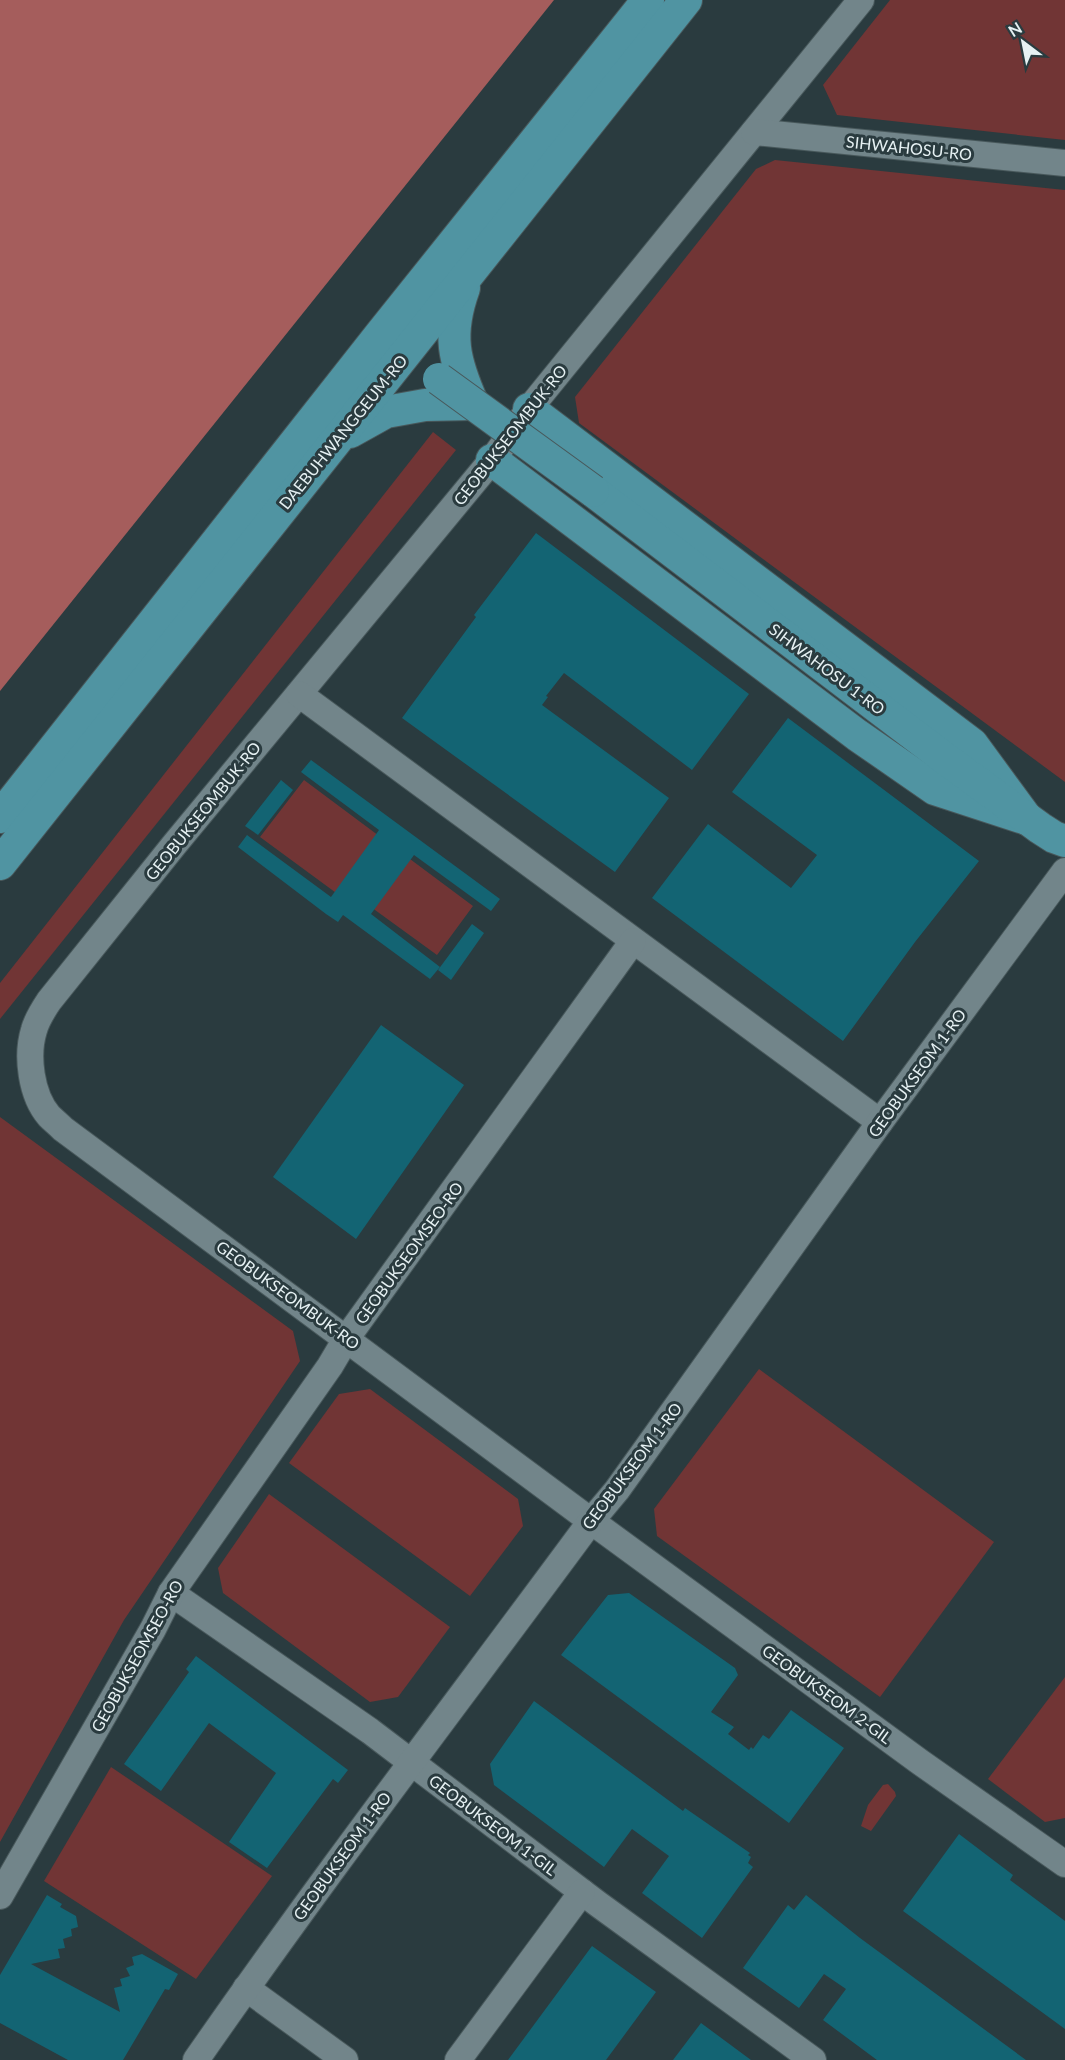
<svg xmlns="http://www.w3.org/2000/svg" width="1065" height="2060" viewBox="0 0 1065 2060" font-family="Lato,sans-serif">
  <style>
    .green { fill: #713535 }
    .water { fill: #a55d5c }
    .building { fill: #136473 }
    .lines { fill: none; stroke-linecap: round; stroke-linejoin: round }
    .minor-casing { stroke: #48585b; stroke-width: 28 }
    .major-casing { stroke: #48585b; stroke-width: 34 }
    .minor { stroke: #72858a; stroke-width: 26 }
    .major { stroke: #5094a2; stroke-width: 32 }
    .major-bridge-casing { stroke: #48585b; stroke-width: 34; stroke-linecap: butt }
    .major-bridge { stroke: #5094a2; stroke-width: 32 }
    .labels { text-anchor: middle; stroke-width: 6; stroke-linejoin: round; paint-order: stroke }
    .street-label { font-size: 16px; fill: #e6f1f3; stroke: #2a3b3f }
  </style>
  <rect width="100%" height="100%" fill="#2a3b3f"/>
  <g class="green">
    <path d="M 890,0 L 1065,0 L 1065,140 L 837,115 L 823,85 Z"/>
    <path d="M 775,160 L 1065,190 L 1065,782 L 579,423 L 575,397 L 756,169 Z"/>
    <path d="M 433,432 L 456,450 L 0,1019 L 0,983 Z"/>
    <path d="M 304,780 L 473,906 L 437,955 L 364,902 L 358,909 L 260,837 Z"/>
    <path d="M 0,1117 L 293,1331 L 300,1361 L 124,1620 L 0,1842 Z"/>
    <path d="M 759,1369 L 994,1542 L 880,1697 L 657,1536 L 654,1509 Z"/>
    <path d="M 370,1389 L 518,1499 L 523,1526 L 470,1596 L 289,1463 L 339,1394 Z"/>
    <path d="M 269,1494 L 450,1627 L 398,1697 L 370,1702 L 223,1593 L 218,1568 Z"/>
    <path d="M 1065,1677 L 1065,1818 L 1045,1822 L 988,1779 Z"/>
    <path d="M 111,1767 L 272,1876 L 196,1979 L 44,1881 Z"/>
    <path d="M 888,1784 L 895,1792 L 896,1796 L 871,1831 L 861,1826 L 868,1805 L 883,1785 Z"/>
  </g>
  <path class="water" d="M 0,0 L 554,0 L 0,691 Z"/>
  <g class="building">
    <path d="M 536,533 L 749,694 L 692,770 L 564,673 L 546,696 L 548,697 L 542,705 L 669,798 L 615,872 L 402,718 L 476,617 L 474,615 Z"/>
    <path d="M 788,718 L 979,861 L 915,942 L 843,1041 L 652,898 L 708,824 L 791,888 L 817,855 L 732,792 Z"/>
    <path d="M 311,760 L 500,899 L 491,911 L 414,855 L 371,914 L 440,967 L 430,979 L 343,915 L 338,922 L 326,914 L 238,847 L 247,835 L 331,897 L 379,830 L 301,772 Z"/>
    <path d="M 281,780 L 293,790 L 258,835 L 245,826 Z"/>
    <path d="M 472,924 L 484,933 L 451,980 L 438,970 Z"/>
    <path d="M 381,1025 L 464,1085 L 356,1239 L 273,1177 Z"/>
    <path d="M 629,1593 L 735,1668 L 738,1675 L 711,1712 L 734,1727 L 728,1734 L 749,1750 L 751,1747 L 753,1749 L 763,1735 L 769,1739 L 791,1710 L 844,1748 L 789,1823 L 561,1655 L 608,1595 Z"/>
    <path d="M 196,1656 L 348,1770 L 338,1783 L 333,1779 L 267,1868 L 229,1842 L 276,1773 L 209,1723 L 161,1791 L 124,1764 L 189,1672 L 186,1669 Z"/>
    <path d="M 534,1701 L 683,1811 L 685,1808 L 750,1853 L 748,1855 L 751,1857 L 748,1863 L 753,1867 L 702,1938 L 642,1893 L 669,1856 L 632,1829 L 604,1867 L 494,1785 L 490,1764 Z"/>
    <path d="M 959,1834 L 1013,1875 L 1010,1880 L 1065,1921 L 1065,2029 L 903,1911 Z"/>
    <path d="M 47,1895 L 62,1904 L 60,1907 L 76,1916 L 78,1927 L 71,1929 L 72,1936 L 63,1939 L 65,1948 L 58,1949 L 60,1958 L 31,1964 L 120,2012 L 114,1988 L 122,1986 L 120,1979 L 130,1976 L 126,1968 L 134,1965 L 132,1957 L 142,1954 L 178,1974 L 169,1990 L 165,1989 L 123,2060 L 68,2060 L 0,2023 L 0,1975 Z"/>
    <path d="M 806,1895 L 860,1938 L 1026,2060 L 877,2060 L 823,2020 L 846,1989 L 824,1974 L 799,2008 L 743,1968 L 788,1905 L 794,1910 Z"/>
    <path d="M 592,1946 L 656,1992 L 606,2060 L 508,2060 Z"/>
    <path d="M 701,2023 L 751,2060 L 673,2060 Z"/>
  </g>
  <g class="lines">
    <defs>
      <g id="minor">
        <path d="M 861,0 L 529,409 L 492,460 L 174,845 L 49,1001 C 43,1010 37,1019 34,1030 C 26,1056 31,1095 49,1116 C 53,1120 58,1124 63,1129 L 591,1521 L 920,1762 L 1065,1864"/>
        <path d="M 754,132 L 1065,163"/>
        <path d="M 299,694 L 880,1122"/>
        <path d="M 171,1593 L 370,1731 L 598,1904 L 813,2060"/>
        <path d="M 0,1896 L 153,1629 L 171,1593 L 330,1366 L 346,1339 L 633,941"/>
        <path d="M 246,1988 L 345,2060"/>
        <path d="M 196,2060 C 323,1877 459,1700 591,1521 L 617,1490 L 880,1122 L 1065,871"/>
        <path d="M 458,2060 L 582,1892"/>
      </g>
      <g id="major">
        <path d="M 529,409 L 972,744 L 1027,819"/>
        <path d="M 350,432 L 386,412 L 425,405 L 473,404 C 454,361 447,335 464,288"/>
        <path d="M 492,460 L 857,735 L 935,789 L 1027,819"/>
        <path d="M 593,491 L 947,760 L 1040,828 L 1054,837 L 1065,841"/>
        <path d="M 0,817 L 380,335 L 648,0"/>
        <path d="M 0,864 L 686,0"/>
      </g>
    </defs>
    <use href="#minor" class="minor-casing"/>
    <use href="#major" class="major-casing"/>
    <use href="#minor" class="minor"/>
    <use href="#major" class="major"/>
    <defs>
      <path id="major-bridge" d="M 439,379 L 593,491"/>
    </defs>
    <use href="#major-bridge" class="major-bridge-casing"/>
    <use href="#major-bridge" class="major-bridge"/>
  </g>
  <g class="labels">
    <g class="street-label">
      <text transform="translate(909 148) rotate(6)" y="6">SIHWAHOSU-RO</text>
      <text transform="translate(343 432) rotate(-51)" y="6">DAEBUHWANGGEUM-RO</text>
      <text transform="translate(510 435) rotate(-52)" y="6">GEOBUKSEOMBUK-RO</text>
      <text transform="translate(827 669) rotate(37)" y="6">SIHWAHOSU 1-RO</text>
      <text transform="translate(203 811) rotate(-51)" y="6">GEOBUKSEOMBUK-RO</text>
      <text transform="translate(917 1073) rotate(-54)" y="6">GEOBUKSEOM 1-RO</text>
      <text transform="translate(409 1253) rotate(-54)" y="6">GEOBUKSEOMSEO-RO</text>
      <text transform="translate(288 1295) rotate(36)" y="6">GEOBUKSEOMBUK-RO</text>
      <text transform="translate(632 1466) rotate(-53)" y="6">GEOBUKSEOM 1-RO</text>
      <text transform="translate(137 1656) rotate(-61)" y="6">GEOBUKSEOMSEO-RO</text>
      <text transform="translate(827 1694) rotate(36)" y="6">GEOBUKSEOM 2-GIL</text>
      <text transform="translate(493 1825) rotate(37)" y="6">GEOBUKSEOM 1-GIL</text>
      <text transform="translate(342 1856) rotate(-54)" y="6">GEOBUKSEOM 1-RO</text>
    </g>
  </g>
  <g transform="translate(1023 42) rotate(328)" stroke="#2a3b3f" stroke-width="4.5" paint-order="stroke">
  <path d="M0-4.5L10 22L0 15L-10 22Z" fill="#e6f1f3"/>
  <text y="-9" font-size="16" font-weight="bold" text-anchor="middle" fill="#e6f1f3">N</text>
  </g>
</svg>
